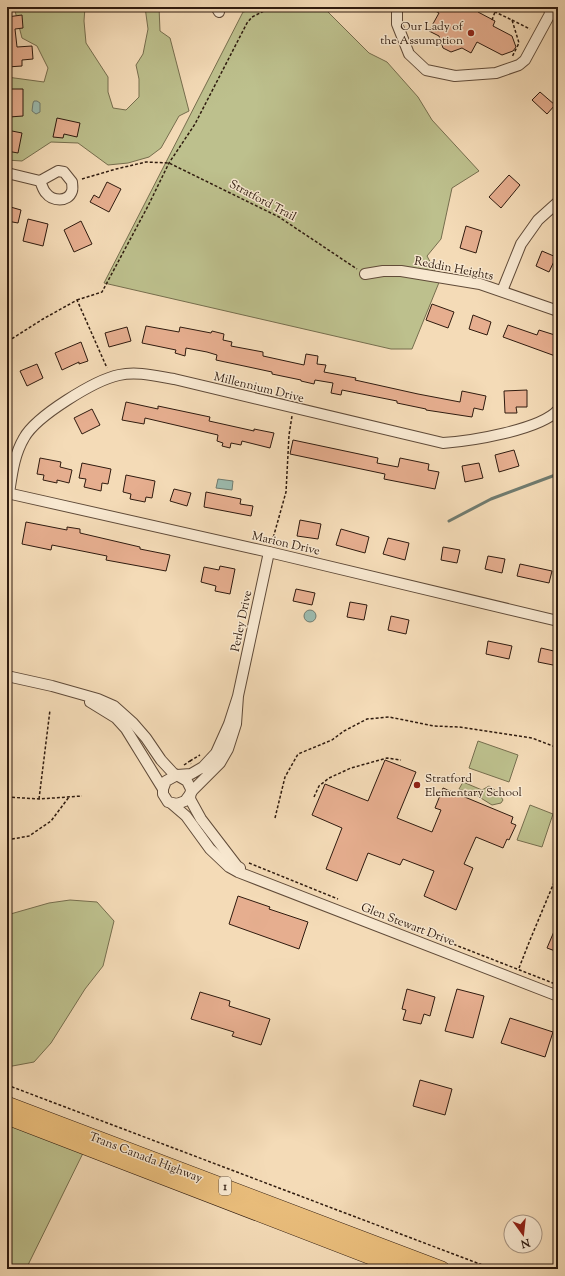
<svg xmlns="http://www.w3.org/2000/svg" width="565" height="1276" viewBox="0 0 565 1276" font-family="'Sorts Mill Goudy',serif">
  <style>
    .green { fill: #bdc08d; stroke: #766e4e }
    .water { fill: #9cbbaf; stroke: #707b6f }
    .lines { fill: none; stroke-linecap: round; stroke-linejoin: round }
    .stream { stroke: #707b6f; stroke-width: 3 }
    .building { fill: #e6ae8f; stroke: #2f1b0f }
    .minor-casing { stroke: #604b39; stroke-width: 12 }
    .highway-casing { stroke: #2f1b0f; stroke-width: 16 }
    .path { stroke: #2f1b0f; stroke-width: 1.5; stroke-dasharray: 3 2; stroke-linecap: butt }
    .minor { stroke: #f8e8d0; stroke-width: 10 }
    .highway { stroke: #eabe7c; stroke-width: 15 }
    .poi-dot { fill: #8f2418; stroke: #f8e8d0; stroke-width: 1.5 }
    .labels { text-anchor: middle; stroke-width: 3; stroke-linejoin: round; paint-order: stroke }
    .shield { fill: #f8e8d0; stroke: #6b5849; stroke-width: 1 }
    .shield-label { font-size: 11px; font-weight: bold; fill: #2f1b0f }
    .poi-label { font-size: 12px; fill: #2f1b0f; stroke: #f8e8d0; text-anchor: end }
    .street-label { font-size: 12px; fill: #2f1b0f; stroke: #f8e8d0 }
  </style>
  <rect width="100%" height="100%" fill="#f4dbb7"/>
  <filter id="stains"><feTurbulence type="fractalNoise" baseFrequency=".005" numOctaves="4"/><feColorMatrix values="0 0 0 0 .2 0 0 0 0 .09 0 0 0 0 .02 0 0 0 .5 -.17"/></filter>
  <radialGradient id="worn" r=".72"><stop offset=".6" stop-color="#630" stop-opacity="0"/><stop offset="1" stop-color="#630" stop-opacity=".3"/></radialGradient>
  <g class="green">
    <path d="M 14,7 L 85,7 L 84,21 L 86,43 L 108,77 L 108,92 L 113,108 L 126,110 L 139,97 L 139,79 L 136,65 L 143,54 L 148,29 L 145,7 L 159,7 L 160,31 L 170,38 L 189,111 L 179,116 L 161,148 L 149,157 L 128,163 L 108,165 L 78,143 L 51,142 L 22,161 L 7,160 L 7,77 L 44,82 L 48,68 L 37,46 L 22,38 Z"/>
    <path d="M 305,7 L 323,7 L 369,53 L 387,62 L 418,97 L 432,120 L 479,171 L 452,188 L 441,239 L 427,256 L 440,280 L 412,349 L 391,349 L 104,283 L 243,12 L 262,8 L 280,9 Z"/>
    <path d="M 478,741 L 518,755 L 509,782 L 469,768 Z"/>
    <path d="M 463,782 L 482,790 L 489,786 L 498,792 L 503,800 L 501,803 L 492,805 L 476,795 L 459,789 Z"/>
    <path d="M 530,805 L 553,814 L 542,847 L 517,840 Z"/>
    <path d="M 70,900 L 97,902 L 114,921 L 103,966 L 85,989 L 51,1043 L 34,1062 L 7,1067 L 7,915 L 49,903 Z"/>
    <path d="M 7,1114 L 87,1145 L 26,1269 L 7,1269 Z"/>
  </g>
  <g class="water">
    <path d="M 34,101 L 37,101 L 40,103 L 40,112 L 36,114 L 32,111 L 33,103 Z"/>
    <path d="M 218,479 L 233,481 L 232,490 L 216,488 Z"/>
    <circle cx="310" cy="616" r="6"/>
  </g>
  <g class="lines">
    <path class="stream" d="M 449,521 L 491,499 L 558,474"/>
  </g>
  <g class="building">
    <path d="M 428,7 L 481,7 L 478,12 L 495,21 L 493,26 L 512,36 L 516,47 L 513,51 L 502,55 L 477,42 L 471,53 L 462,48 L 451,52 L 443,48 L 439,36 L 429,31 L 439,13 Z"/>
    <path d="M 22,15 L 23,28 L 15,29 L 17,47 L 32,46 L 33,59 L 22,60 L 22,66 L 7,67 L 7,17 Z"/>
    <path d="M 9,89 L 23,89 L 23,116 L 9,117 Z"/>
    <path d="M 540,92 L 555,105 L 547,114 L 532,100 Z"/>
    <path d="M 57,118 L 80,123 L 77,137 L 64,134 L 63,138 L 53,137 Z"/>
    <path d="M 7,130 L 22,133 L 18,153 L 7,151 Z"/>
    <path d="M 509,175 L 520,185 L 501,208 L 489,197 Z"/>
    <path d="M 107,182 L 121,189 L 109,212 L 90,202 L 94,195 L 99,198 Z"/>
    <path d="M 7,206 L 21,210 L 18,223 L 7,221 Z"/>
    <path d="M 28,219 L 48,224 L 43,246 L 23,241 Z"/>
    <path d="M 81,221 L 92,244 L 74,252 L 64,230 Z"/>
    <path d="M 466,226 L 482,231 L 476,253 L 460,248 Z"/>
    <path d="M 542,251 L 556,257 L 549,272 L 536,266 Z"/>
    <path d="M 432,304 L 454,312 L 448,328 L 426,320 Z"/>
    <path d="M 473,315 L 491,322 L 487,335 L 469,329 Z"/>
    <path d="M 508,325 L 537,335 L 539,330 L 558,336 L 558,357 L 503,337 Z"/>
    <path d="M 146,326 L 179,332 L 180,327 L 211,333 L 212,331 L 224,334 L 223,340 L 232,342 L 231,346 L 263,352 L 263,356 L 304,365 L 306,354 L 318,356 L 317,364 L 326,365 L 324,372 L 356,378 L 355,380 L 418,394 L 460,402 L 462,391 L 486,396 L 483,410 L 474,408 L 472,417 L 426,410 L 426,409 L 397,403 L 397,401 L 342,390 L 341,395 L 331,393 L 333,383 L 315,380 L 314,384 L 301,381 L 301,380 L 272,374 L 272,372 L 216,360 L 217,355 L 207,352 L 186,348 L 185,356 L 175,353 L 176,350 L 142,343 Z"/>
    <path d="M 127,327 L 131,341 L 109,347 L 105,333 Z"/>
    <path d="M 81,342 L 88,361 L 79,364 L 79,362 L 62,370 L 55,353 Z"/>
    <path d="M 37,364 L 43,378 L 27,386 L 20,371 Z"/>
    <path d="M 527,390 L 527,407 L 516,407 L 517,413 L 505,413 L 504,391 Z"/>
    <path d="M 126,402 L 158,409 L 158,406 L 210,417 L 209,421 L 254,431 L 254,429 L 274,433 L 270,448 L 242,441 L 241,445 L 231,443 L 230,448 L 222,446 L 223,443 L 217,441 L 218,435 L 145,418 L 144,424 L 122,420 Z"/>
    <path d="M 92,409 L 100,425 L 82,434 L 74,418 Z"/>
    <path d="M 293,440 L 378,458 L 377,463 L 398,467 L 400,458 L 429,464 L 428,470 L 439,472 L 435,489 L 384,479 L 385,474 L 290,454 Z"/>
    <path d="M 514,450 L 519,466 L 499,472 L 495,455 Z"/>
    <path d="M 40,458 L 61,462 L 60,467 L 72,470 L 69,483 L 57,480 L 57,483 L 43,480 L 44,475 L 37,474 Z"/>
    <path d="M 82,463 L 111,469 L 108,484 L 102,483 L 101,491 L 84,487 L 86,479 L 79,478 Z"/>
    <path d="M 479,463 L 483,478 L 465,482 L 462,466 Z"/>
    <path d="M 126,475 L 155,481 L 152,498 L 146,497 L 145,502 L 130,499 L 131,494 L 123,492 Z"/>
    <path d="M 174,489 L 191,493 L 187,506 L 170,501 Z"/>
    <path d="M 206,492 L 241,499 L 240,504 L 253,506 L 251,516 L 204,507 Z"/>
    <path d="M 300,520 L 321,524 L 318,539 L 297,536 Z"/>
    <path d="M 26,522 L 67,530 L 67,527 L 80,529 L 80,533 L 140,547 L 140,549 L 170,555 L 166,571 L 106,560 L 107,556 L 52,545 L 51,550 L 22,544 Z"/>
    <path d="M 341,529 L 369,537 L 365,553 L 336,545 Z"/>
    <path d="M 388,538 L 409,543 L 405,560 L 383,554 Z"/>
    <path d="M 443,547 L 460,550 L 457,563 L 441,560 Z"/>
    <path d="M 488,556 L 505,559 L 502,573 L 485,569 Z"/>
    <path d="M 520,564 L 552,571 L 549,583 L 517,576 Z"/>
    <path d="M 220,566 L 235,569 L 230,594 L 215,591 L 216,586 L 201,582 L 204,567 L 219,570 Z"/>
    <path d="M 296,589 L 315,593 L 312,605 L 293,601 Z"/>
    <path d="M 350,602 L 367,605 L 364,620 L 347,617 Z"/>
    <path d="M 391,616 L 409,620 L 406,634 L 388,630 Z"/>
    <path d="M 488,641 L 512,646 L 509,659 L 486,654 Z"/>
    <path d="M 541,648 L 558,652 L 558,666 L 538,662 Z"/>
    <path d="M 385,760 L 416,772 L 397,818 L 432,832 L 441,810 L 435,808 L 443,788 L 513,817 L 511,823 L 516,825 L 509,840 L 507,839 L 503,848 L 476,837 L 464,864 L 473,868 L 456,910 L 424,896 L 434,871 L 403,859 L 400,865 L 368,853 L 357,881 L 326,869 L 342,828 L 312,815 L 325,784 L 368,801 Z"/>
    <path d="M 238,896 L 270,907 L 269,909 L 308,922 L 299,949 L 229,924 Z"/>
    <path d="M 558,922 L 558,952 L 547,948 Z"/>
    <path d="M 407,989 L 435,997 L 430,1016 L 424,1014 L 421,1024 L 403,1020 L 406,1010 L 402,1009 Z"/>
    <path d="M 457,989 L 484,996 L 473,1038 L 445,1031 Z"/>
    <path d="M 200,992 L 230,1001 L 229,1006 L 270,1019 L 261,1045 L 232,1036 L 234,1032 L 191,1019 Z"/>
    <path d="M 510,1018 L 553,1032 L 545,1057 L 501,1043 Z"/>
    <path d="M 420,1080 L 452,1089 L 445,1115 L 413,1106 Z"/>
  </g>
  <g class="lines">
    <defs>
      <g id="minor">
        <path d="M 216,7 L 219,12"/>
        <path d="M 397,7 L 397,24 L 409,54 L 426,70 L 455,76 L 496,73 L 519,65 L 525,60 L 550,14 L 549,7"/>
        <path d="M 7,173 L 40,181 L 58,171 L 64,172 L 72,182 C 72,184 73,188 72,191 C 68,203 52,201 46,193 C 43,190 42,185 40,181"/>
        <path d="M 365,274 L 383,271 L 401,271 L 480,284 L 558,311"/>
        <path d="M 502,291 L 521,244 L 538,220 L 558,202"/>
        <path d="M 7,493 L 269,552 L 558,621"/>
        <path d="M 9,493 C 12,474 14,455 24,438 C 36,416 95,380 119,375 C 137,371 156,376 174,379 L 443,443 C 471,441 540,430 558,410"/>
        <path d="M 7,676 L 52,686 L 98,699 L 114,706 L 133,723 L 146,738 L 161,760 L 173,773 L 187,781 L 191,789 L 190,799 L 201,819 L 237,866 L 240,868"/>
        <path d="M 238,696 L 236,724 L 228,749 L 220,763 L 193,790 L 185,801 L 177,804 L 168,802 L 163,794 L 163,789 L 166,781 L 177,775 L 191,774 L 203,767 L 216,753 L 229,724 L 238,696 L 269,552"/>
        <path d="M 90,702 L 116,718 L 126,729 L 163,789"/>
        <path d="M 172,804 L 186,816 L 210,849 L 229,867 L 238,872 L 558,996"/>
      </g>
      <g id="highway">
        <path d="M 7,1104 L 442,1269"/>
        <path d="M 7,1117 L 402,1269"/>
      </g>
    </defs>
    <use href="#minor" class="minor-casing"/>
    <use href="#highway" class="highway-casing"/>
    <g class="path">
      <path d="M 498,7 L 495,12 L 512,20 L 519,43 L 512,57"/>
      <path d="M 492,20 L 495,12"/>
      <path d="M 512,20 L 530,29"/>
      <path d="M 82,179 L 116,169 L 146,162 L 169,163 L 279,217 L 357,269"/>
      <path d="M 77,300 L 102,292 L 148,206 L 169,163 L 195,124 L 247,23 L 252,17 L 272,7"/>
      <path d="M 7,340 L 13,338 L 43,319 L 77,300 L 107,368"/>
      <path d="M 272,542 L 286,492 L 289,435 L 292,416"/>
      <path d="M 190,761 L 200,755"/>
      <path d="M 184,765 L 190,761 L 191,764"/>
      <path d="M 7,797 L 39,799 L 82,796"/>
      <path d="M 314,797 L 319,786 L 329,778 L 351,768 L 387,758 L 401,760"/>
      <path d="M 39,799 L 50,710"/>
      <path d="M 275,818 L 285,777 L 298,754 L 332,740 L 344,731 L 367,719 L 389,717 L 434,726 L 459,727 L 532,738 L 558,748"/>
      <path d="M 7,840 L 29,836 L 51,821 L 69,797"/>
      <path d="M 249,863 L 338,899"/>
      <path d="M 435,937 L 558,985"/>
      <path d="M 519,968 L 530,940 L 558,873"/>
      <path d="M 7,1085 L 493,1269"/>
    </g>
    <use href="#minor" class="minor"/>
    <use href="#highway" class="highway"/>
  </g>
  <g class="poi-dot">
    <circle cx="471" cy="33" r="4"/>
    <circle cx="417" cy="785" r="4"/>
  </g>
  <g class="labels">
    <rect class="shield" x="219" y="1177" width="12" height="18" rx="3"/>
    <g class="shield-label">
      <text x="225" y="1190">1</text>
    </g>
    <g class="poi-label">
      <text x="463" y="30">Our Lady of<tspan x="463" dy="14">the Assumption</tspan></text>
      <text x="425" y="782" text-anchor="start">Stratford<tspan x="425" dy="14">Elementary School</tspan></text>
    </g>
    <g class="street-label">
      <text transform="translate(263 200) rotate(28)" y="4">Stratford Trail</text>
      <text transform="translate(454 268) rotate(11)" y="4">Reddin Heights</text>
      <text transform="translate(259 387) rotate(14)" y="4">Millennium Drive</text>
      <text transform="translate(286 543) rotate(13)" y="4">Marion Drive</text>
      <text transform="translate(241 621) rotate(-78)" y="4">Perley Drive</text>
      <text transform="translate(408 924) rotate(21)" y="4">Glen Stewart Drive</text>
      <text transform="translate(146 1157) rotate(21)" y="4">Trans Canada Highway</text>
    </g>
  </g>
  <rect width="565" height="1276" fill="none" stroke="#f4dbb7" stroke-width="24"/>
  <rect x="8" y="8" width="549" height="1260" fill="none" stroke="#2f1b0f" stroke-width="2"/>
  <rect x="12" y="12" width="541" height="1252" fill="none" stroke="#2f1b0f"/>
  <g transform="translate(523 1234) rotate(165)"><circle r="19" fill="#f8e8d0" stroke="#a89683"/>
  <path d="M0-3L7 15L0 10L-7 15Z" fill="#8f2418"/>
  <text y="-6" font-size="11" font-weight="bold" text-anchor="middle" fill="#2f1b0f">N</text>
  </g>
  <rect width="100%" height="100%" filter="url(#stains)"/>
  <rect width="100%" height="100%" fill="url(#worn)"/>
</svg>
